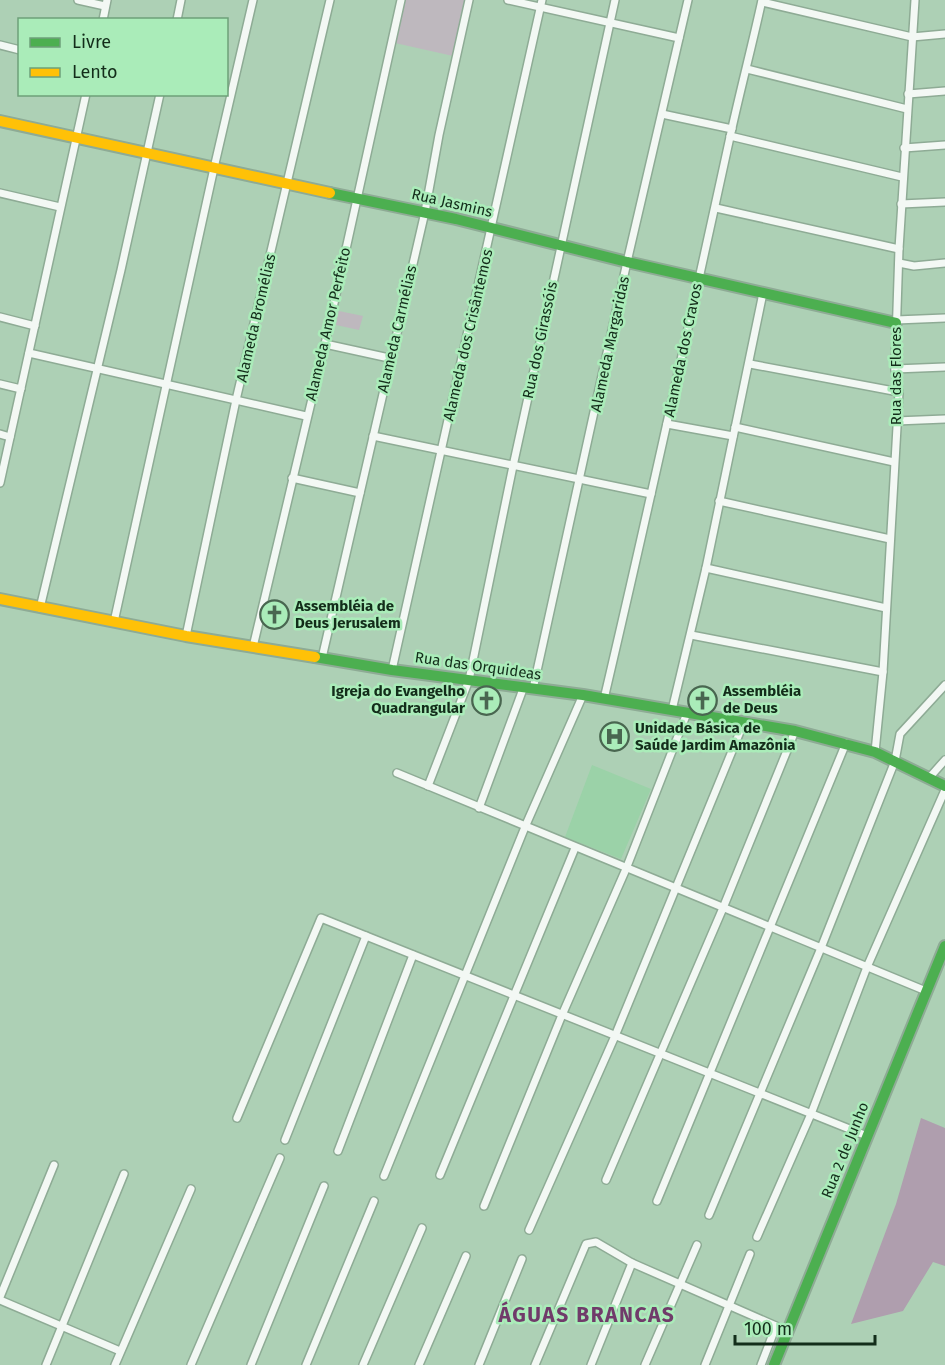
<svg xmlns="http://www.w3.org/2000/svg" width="945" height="1365" viewBox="0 0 945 1365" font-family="'Fira Sans',sans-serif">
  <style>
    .built { fill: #9bd2a8 }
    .green { fill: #beb8be }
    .forest { fill: #af9eae }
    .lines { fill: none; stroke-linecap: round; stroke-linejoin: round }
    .street-casing { stroke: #8eab95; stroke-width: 10 }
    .fast-casing { stroke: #8eab95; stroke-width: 14 }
    .slow-casing { stroke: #8eab95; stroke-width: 14 }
    .street { stroke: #f3f8f4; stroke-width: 7 }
    .fast { stroke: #4caf50; stroke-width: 10 }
    .slow { stroke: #ffc107; stroke-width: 10 }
    .labels { text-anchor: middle; stroke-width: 5; stroke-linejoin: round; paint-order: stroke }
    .street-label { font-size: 15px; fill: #132d1a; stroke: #aaecb9 }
    .poi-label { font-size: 15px; font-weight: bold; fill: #132d1a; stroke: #aaecb9; text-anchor: start }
    .district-label { font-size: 21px; font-weight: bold; letter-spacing: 1.5px; fill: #703b6a; stroke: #aaecb9 }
  </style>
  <rect width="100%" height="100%" fill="#add0b5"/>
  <path class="built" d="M 592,765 L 651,789 L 621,859 L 565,837 Z"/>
  <g class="green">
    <path d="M 404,0 L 467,0 L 453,56 L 395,43 Z"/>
    <path d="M 339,311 L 363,316 L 359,330 L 336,325 Z"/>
  </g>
  <path class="forest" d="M 921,1118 L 945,1128 L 945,1266 L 933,1262 L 903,1311 L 851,1324 L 896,1204 Z"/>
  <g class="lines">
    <defs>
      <g id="street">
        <path d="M 78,0 L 105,6"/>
        <path d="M 508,0 L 679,38"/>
        <path d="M 762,2 L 912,37 L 945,34"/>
        <path d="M 103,20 L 107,0"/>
        <path d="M 177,20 L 181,0"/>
        <path d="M 0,45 L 20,50"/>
        <path d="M 747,69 L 907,109"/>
        <path d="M 908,94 L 945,91"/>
        <path d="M 662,114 L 732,129"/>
        <path d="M 730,136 L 902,177"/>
        <path d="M 904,148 L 945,145"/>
        <path d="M 0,193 L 60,207"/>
        <path d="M 901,204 L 945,202"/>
        <path d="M 716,208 L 899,249"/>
        <path d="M 899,263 L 914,266 L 945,263"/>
        <path d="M 0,317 L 35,326"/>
        <path d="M 896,320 L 945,318"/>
        <path d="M 325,344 L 389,358"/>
        <path d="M 29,353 L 306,416"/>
        <path d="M 750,364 L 899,392"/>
        <path d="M 895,369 L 945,367"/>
        <path d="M 0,384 L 21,389"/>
        <path d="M 896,421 L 945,419"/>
        <path d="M 667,424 L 733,436"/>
        <path d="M 735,427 L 894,462"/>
        <path d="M 0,434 L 10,437"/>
        <path d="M 373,436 L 651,494"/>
        <path d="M 292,478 L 360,493"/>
        <path d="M 0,483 L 86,94"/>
        <path d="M 719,501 L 890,539"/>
        <path d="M 706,568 L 886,608"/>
        <path d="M 40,608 L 121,270 L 160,94"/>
        <path d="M 114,622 L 214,168 L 253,0"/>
        <path d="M 691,635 L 883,672"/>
        <path d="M 186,636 L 236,400 L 330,0"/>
        <path d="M 253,647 L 325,344 L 401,0"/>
        <path d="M 322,658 L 425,212 L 439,135 L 469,0"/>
        <path d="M 392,670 L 542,0"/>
        <path d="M 533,689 L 627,262 L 688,0"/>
        <path d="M 604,699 C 648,512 689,325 730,137 C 740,91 752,46 762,0"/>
        <path d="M 672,710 L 706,568 L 763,293"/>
        <path d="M 875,752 L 883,672 L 899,392 L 895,369 L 899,249 L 915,0"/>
        <path d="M 397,773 L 926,991"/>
        <path d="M 929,778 L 945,760"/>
        <path d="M 428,786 L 469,680 L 513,466 L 615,0"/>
        <path d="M 479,808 L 523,689"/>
        <path d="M 237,1118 L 321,918 L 867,1136"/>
        <path d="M 285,1140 L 366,936"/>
        <path d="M 338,1151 L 413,955"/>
        <path d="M 440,1175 L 575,848"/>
        <path d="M 384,1176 L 525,827 L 583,695"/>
        <path d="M 606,1180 L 723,908 L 795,731"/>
        <path d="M 657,1201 L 846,743"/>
        <path d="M 484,1206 L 562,1015 L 626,869 L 687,713"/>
        <path d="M 709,1215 L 821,948 L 895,761 L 900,734 L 945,685"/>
        <path d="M 529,1230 L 615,1036 L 744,722"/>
        <path d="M 757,1237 L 811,1114 L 867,967 L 945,790"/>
        <path d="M 0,1297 L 54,1165"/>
        <path d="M 0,1300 L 120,1351"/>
        <path d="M 46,1365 L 124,1174"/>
        <path d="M 115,1365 L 191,1189"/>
        <path d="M 191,1365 L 280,1158"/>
        <path d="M 251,1365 L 324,1186"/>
        <path d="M 306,1365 L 374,1201"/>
        <path d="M 363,1365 L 422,1228"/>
        <path d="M 419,1365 L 466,1256"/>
        <path d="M 479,1365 L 522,1259"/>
        <path d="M 535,1365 L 586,1244 L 596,1242 L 632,1263 L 776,1326 L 761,1365"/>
        <path d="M 591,1365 L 632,1263"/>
        <path d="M 645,1365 L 697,1245"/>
        <path d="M 705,1365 L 750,1254"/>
      </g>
      <g id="fast">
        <path d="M 330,193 L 456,219 L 627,262 L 896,323"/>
        <path d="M 315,657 L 392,670 L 583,695 L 795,731 L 875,752 L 945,786"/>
        <path d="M 774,1365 L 945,946"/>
      </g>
      <g id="slow">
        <path d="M 0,121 L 330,193"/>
        <path d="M 0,599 L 186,636 L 315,657"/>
      </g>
    </defs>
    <use href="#street" class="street-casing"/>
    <use href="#fast" class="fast-casing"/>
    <use href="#slow" class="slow-casing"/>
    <use href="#street" class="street"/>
    <use href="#fast" class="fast"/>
    <use href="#slow" class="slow"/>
  </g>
  <defs>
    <symbol id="church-ring" viewBox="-11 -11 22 22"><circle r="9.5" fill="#aaecb9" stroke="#496650" stroke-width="1.5"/><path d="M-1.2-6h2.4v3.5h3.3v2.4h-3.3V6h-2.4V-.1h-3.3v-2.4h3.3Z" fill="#496650"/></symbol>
    <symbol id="hospital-ring" viewBox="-11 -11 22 22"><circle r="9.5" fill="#aaecb9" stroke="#496650" stroke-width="1.5"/><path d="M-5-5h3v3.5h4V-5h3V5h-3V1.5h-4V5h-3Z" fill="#496650"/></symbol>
  </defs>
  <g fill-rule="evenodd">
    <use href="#church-ring" x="258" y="598" width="33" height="33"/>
    <use href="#church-ring" x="470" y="684" width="33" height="33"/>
    <use href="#church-ring" x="686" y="684" width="33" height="33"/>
    <use href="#hospital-ring" x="598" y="720" width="33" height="33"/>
  </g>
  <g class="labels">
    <g class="street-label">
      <text transform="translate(452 203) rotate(13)" y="5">Rua Jasmins</text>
      <text transform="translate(256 318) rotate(-77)" y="5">Alameda Bromélias</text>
      <text transform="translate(328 324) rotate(-77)" y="5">Alameda Amor Perfeito</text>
      <text transform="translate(397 329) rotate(-77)" y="5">Alameda Carmélias</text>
      <text transform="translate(468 335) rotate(-77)" y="5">Alameda dos Crisântemos</text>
      <text transform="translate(540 340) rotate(-78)" y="5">Rua dos Girassóis</text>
      <text transform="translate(610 344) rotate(-78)" y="5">Alameda Margaridas</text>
      <text transform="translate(683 350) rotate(-78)" y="5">Alameda dos Cravos</text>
      <text transform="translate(896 376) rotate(-90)" y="5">Rua das Flores</text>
      <text transform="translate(478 666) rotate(8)" y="5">Rua das Orquideas</text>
      <text transform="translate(845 1150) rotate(-68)" y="5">Rua 2 de Junho</text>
    </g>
    <g class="poi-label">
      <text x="295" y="611">Assembléia de<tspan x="295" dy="17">Deus Jerusalem</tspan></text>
      <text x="465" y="696" text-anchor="end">Igreja do Evangelho<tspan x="465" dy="17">Quadrangular</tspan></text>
      <text x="723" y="696">Assembléia<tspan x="723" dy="17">de Deus</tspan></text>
      <text x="635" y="733">Unidade Básica de<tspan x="635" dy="17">Saúde Jardim Amazônia</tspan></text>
    </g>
    <g class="district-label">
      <text x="587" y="1322">ÁGUAS BRANCAS</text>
    </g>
  </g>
  <rect x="18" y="18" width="210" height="78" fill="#aaecb9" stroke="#6ea079" stroke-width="1.5"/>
  <rect x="30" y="38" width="30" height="9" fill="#4caf50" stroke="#6ea079" stroke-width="1.5"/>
  <text x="72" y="48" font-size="18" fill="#132d1a">Livre</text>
  <rect x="30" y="68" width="30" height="9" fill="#ffc107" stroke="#6ea079" stroke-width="1.5"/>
  <text x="72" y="78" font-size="18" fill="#132d1a">Lento</text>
  <path d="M735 1335v9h140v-9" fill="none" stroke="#132d1a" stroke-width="3"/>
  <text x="744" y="1335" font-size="18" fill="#132d1a" stroke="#aaecb9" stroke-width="4.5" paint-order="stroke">100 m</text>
</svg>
